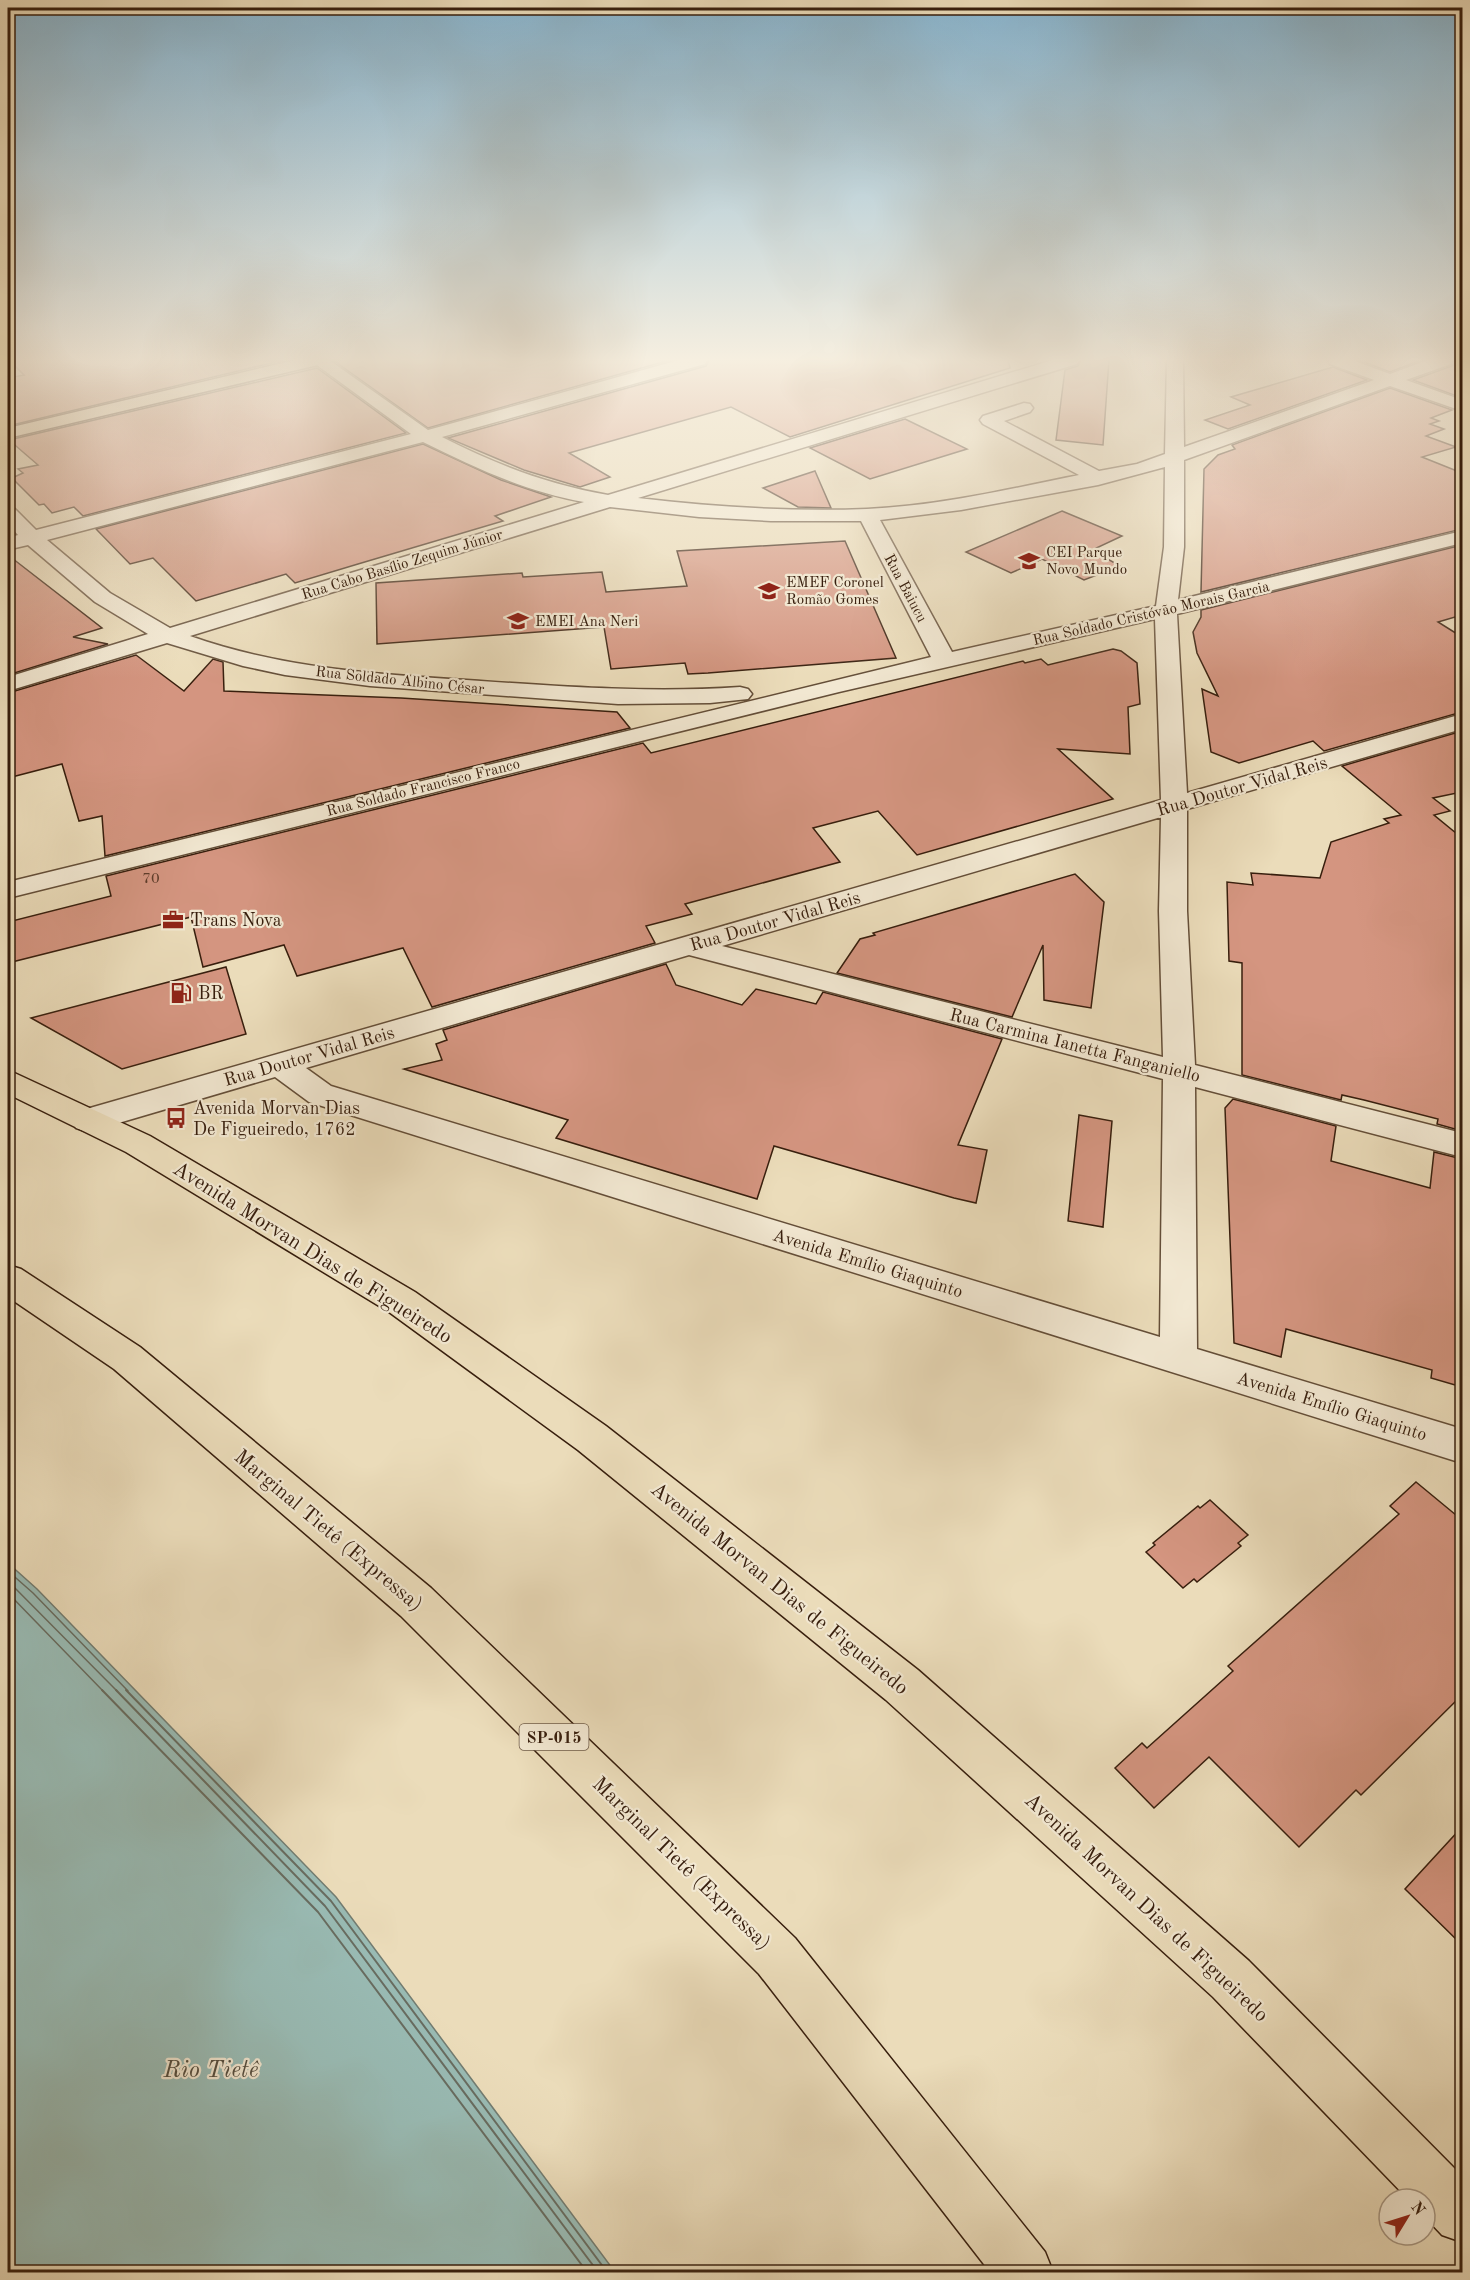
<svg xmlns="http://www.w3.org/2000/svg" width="1470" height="2280" viewBox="0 0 1470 2280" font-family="'Old Standard TT',serif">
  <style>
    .water { fill: #99bbb4; stroke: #727c71; stroke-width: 1.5 }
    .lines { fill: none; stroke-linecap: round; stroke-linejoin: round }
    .shore-far1 { stroke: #686c60; stroke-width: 1.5 }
    .shore { stroke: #686c60; stroke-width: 2 }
    .building { fill: #d49580; stroke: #371e0d; stroke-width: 1.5 }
    .minor-casing { stroke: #644e38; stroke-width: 3 }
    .major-casing { stroke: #371e0d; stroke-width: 3 }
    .highway-casing { stroke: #371e0d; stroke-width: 3 }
    .minor { fill: #f2e8d2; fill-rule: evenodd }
    .major { fill: #ebdcba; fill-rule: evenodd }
    .highway { fill: #ebdcba; fill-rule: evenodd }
    .labels { text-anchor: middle; stroke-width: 4.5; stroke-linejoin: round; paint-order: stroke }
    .far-poi-label { font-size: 15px; fill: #371e0d; stroke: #f2e8d2; text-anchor: start }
    .far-street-label { font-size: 15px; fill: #371e0d; stroke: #f2e8d2 }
    .number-label { font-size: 15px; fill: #5e3c2a }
    .shield { fill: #f2e8d2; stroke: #6f5b48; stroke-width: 1.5 }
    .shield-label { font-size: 16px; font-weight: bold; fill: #371e0d }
    .street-label { font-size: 18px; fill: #371e0d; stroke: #f2e8d2 }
    .poi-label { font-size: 18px; fill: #371e0d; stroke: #f2e8d2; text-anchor: start }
    .near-street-label { font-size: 21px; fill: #371e0d; stroke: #f2e8d2 }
    .near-water-label { font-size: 24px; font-style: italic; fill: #544d3f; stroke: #f2e8d2 }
  </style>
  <rect width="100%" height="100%" fill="#ebdcba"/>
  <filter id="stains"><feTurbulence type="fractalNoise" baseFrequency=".00333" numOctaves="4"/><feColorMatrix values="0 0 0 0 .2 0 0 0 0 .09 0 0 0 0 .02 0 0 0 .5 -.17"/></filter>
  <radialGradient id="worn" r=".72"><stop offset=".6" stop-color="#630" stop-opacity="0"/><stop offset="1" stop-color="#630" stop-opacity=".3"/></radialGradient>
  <path class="water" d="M 8,1563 L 37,1589 L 336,1897 L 615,2272 L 12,2272 L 8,2264 Z"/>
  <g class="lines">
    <g class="shore-far1">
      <path d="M 8,1571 L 33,1593 L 128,1691"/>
      <path d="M 8,1581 L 117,1691"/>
      <path d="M 8,1593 L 103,1691"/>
    </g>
    <g class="shore">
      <path d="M 102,1690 L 318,1912 L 587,2272"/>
      <path d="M 116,1690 L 325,1906 L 598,2272"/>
      <path d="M 126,1690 L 331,1901 L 607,2272"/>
    </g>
  </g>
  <g class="building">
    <path d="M 9,360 L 284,360 L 8,426 L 8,378 L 24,375 Z"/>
    <path d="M 333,360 L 670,360 L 428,428 Z"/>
    <path d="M 709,360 L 1008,360 L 1010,368 L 790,437 L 731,407 L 569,453 L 610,477 L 580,487 L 524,470 L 448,438 L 706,366 Z"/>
    <path d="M 1081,360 L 1109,360 L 1103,445 L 1056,440 L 1065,370 L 1078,366 Z"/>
    <path d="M 1359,360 L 1421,360 L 1390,372 Z"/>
    <path d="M 1455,360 L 1462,360 L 1462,398 L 1413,380 L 1452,366 Z"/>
    <path d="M 1333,367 L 1367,380 L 1228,429 L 1205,420 L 1250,405 L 1231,397 Z"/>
    <path d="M 317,368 L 406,433 L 83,516 L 74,507 L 52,513 L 44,504 L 39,505 L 12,478 L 23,473 L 18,469 L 38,465 L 9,440 Z"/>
    <path d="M 1390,388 L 1452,410 L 1431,418 L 1439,421 L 1430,424 L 1444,429 L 1426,436 L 1456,447 L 1422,457 L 1462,473 L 1462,529 L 1201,592 L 1204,469 L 1218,455 L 1235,449 L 1232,445 Z"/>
    <path d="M 905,419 L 967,449 L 870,479 L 810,448 Z"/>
    <path d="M 423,444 L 501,480 L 551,497 L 495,516 L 503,521 L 358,564 L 295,583 L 286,574 L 196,601 L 153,558 L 130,564 L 96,529 Z"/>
    <path d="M 815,471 L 831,508 L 798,507 L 763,488 Z"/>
    <path d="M 1062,511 L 1122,536 L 1092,550 L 1120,566 L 1084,580 L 1042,559 L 1011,573 L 966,552 Z"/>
    <path d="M 845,541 L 896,658 L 708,673 L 688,674 L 685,663 L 611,669 L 604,627 L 377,644 L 376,583 L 522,573 L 523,577 L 602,572 L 606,592 L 687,586 L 677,551 Z"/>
    <path d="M 1462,545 L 1462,615 L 1438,622 L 1462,637 L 1462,712 L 1324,751 L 1313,741 L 1239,763 L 1211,752 L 1202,689 L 1218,696 L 1197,653 L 1193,632 L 1201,617 L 1201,610 Z"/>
    <path d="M 8,555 L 102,628 L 73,637 L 108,644 L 8,675 Z"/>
    <path d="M 1113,649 L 1121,651 L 1137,663 L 1140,704 L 1128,707 L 1130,754 L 1058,749 L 1113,799 L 917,855 L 878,811 L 813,828 L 840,862 L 685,904 L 692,914 L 646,926 L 655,943 L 432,1007 L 403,948 L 297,976 L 284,945 L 203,967 L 191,917 L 8,963 L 8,922 L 111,896 L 106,876 L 643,743 L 651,753 L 1023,661 L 1025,663 L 1041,659 L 1048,665 Z"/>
    <path d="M 136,655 L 184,691 L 213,659 L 223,662 L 224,691 L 401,698 L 617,712 L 630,728 L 105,856 L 102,816 L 79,821 L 62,764 L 8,778 L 8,693 Z"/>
    <path d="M 1462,731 L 1462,792 L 1433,798 L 1450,811 L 1434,815 L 1462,838 L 1462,1131 L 1437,1124 L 1438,1119 L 1364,1100 L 1342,1095 L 1341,1100 L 1242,1075 L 1242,963 L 1229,961 L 1227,882 L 1253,885 L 1251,873 L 1320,878 L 1331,842 L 1389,823 L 1384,819 L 1401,815 L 1342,766 Z"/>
    <path d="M 1075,874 L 1104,902 L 1091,1008 L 1044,1000 L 1043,945 L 1012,1017 L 837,973 L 860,939 L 875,935 L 873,933 Z"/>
    <path d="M 666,964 L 676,985 L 742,1005 L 756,989 L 816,1004 L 823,992 L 1002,1039 L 958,1145 L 987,1150 L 976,1203 L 954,1198 L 774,1146 L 757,1199 L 556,1138 L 568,1120 L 404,1069 L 442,1060 L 436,1044 L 447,1040 L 443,1030 Z"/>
    <path d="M 226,967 L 246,1034 L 122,1069 L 31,1018 Z"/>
    <path d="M 1233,1099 L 1336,1126 L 1331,1161 L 1430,1188 L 1434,1152 L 1462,1159 L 1462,1387 L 1431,1378 L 1432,1370 L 1286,1329 L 1281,1357 L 1234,1343 L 1225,1108 Z"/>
    <path d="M 1079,1115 L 1112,1121 L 1103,1227 L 1068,1221 Z"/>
    <path d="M 1416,1482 L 1462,1520 L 1462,1695 L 1361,1795 L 1356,1790 L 1299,1847 L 1209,1757 L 1154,1808 L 1115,1768 L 1142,1743 L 1147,1748 L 1233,1671 L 1228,1666 L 1399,1514 L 1390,1506 Z"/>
    <path d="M 1210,1500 L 1248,1535 L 1238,1543 L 1241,1546 L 1197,1582 L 1194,1579 L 1183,1588 L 1146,1552 L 1155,1545 L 1153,1543 L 1198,1506 L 1200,1508 Z"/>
    <path d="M 1462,1827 L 1462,1945 L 1405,1889 Z"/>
  </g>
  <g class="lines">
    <defs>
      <path id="minor" d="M 310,360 L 329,360 L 428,430 L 679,360 L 707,360 L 705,364 L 442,437 C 497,465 547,484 608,495 L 1053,360 L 1079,360 L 1077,364 L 638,498 C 714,507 790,512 867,509 C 938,506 1010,489 1079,475 L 983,424 L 980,420 L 983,416 L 1024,403 L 1030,404 L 1033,408 L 1030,412 L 1004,421 L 1099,471 L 1137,464 L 1165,454 L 1167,360 L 1183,360 L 1184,447 L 1374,380 L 1330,364 L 1328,360 L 1352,360 L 1390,374 L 1428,360 L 1453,360 L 1451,364 L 1406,380 L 1462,400 L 1462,411 L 1390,386 L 1184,460 L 1184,547 L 1178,600 L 1462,531 L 1462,543 L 1177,614 L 1187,793 L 1462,714 L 1462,729 L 1187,809 L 1187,911 L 1195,1065 L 1462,1133 L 1462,1157 L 1195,1087 L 1197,1349 L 1462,1429 L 1462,1463 L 309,1102 L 275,1077 L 88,1132 L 76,1128 L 72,1120 L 76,1112 L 1161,800 L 1155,619 L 839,692 L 8,898 L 8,882 L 931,657 L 861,521 L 771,521 L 699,517 L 610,507 L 190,636 C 283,669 384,675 481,681 C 568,687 653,693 740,687 L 748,689 L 752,694 L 748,699 L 710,703 L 618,704 L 370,686 L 285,675 L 243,666 L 167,643 L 8,691 L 8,677 L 148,634 L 95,602 L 28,545 L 15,548 L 8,546 L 8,538 L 18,535 L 8,524 L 8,507 L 15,509 L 36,530 L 411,434 ZM 423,442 C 475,468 527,492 584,502 L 170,628 L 110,593 L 47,540 ZM 1165,467 L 1164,547 L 1156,606 L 952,652 L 880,520 L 961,510 L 1098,485 ZM 1161,817 L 1159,911 L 1163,1057 L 722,946 ZM 689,955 L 1163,1079 L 1160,1337 L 331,1086 L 306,1068 Z"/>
      <path id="major" d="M 295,360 L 326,360 L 318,365 L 8,438 L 8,428 Z"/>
      <g id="highway">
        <path d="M 8,1070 L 150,1136 L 415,1292 L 606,1426 L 918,1670 L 1249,1961 L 1462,2176 L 1462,2242 L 1442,2235 L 1425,2217 L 1425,2199 L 1408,2199 L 1213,1997 L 886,1700 L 578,1450 L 389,1312 L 126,1152 L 8,1094 Z"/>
        <path d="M 8,1265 L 21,1269 L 140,1347 L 431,1588 L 795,1938 L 1045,2252 L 1053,2272 L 990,2272 L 759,1974 L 401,1616 L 114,1369 L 8,1297 Z"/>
      </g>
    </defs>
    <use href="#minor" class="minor-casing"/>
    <use href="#major" class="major-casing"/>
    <use href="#highway" class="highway-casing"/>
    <use href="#minor" class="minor"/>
    <use href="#major" class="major"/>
    <use href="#highway" class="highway"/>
  </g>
  <linearGradient id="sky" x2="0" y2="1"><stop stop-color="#88b7d3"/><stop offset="0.53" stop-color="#f6efe0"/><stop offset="1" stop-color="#f6efe0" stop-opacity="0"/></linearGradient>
  <rect width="1470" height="679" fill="url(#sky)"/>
  <defs>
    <symbol id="school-bare" viewBox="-9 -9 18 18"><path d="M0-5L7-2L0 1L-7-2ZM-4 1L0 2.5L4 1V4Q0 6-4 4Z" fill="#8f2418" stroke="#f2e8d2" stroke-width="2.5" paint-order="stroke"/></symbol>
    <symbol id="office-bare" viewBox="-9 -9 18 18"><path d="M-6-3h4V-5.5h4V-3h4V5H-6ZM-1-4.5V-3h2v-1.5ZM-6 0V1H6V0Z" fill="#8f2418" stroke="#f2e8d2" stroke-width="2.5" paint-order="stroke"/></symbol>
    <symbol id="fuel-bare" viewBox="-9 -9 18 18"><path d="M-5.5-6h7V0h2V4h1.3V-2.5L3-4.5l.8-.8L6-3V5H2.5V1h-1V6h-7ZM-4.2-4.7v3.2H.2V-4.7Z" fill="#8f2418" stroke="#f2e8d2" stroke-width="2.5" paint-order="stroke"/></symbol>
    <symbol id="bus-bare" viewBox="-9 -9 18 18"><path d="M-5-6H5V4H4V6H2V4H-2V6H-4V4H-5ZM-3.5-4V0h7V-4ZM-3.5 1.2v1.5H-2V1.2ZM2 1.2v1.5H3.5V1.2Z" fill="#8f2418" stroke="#f2e8d2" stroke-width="2.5" paint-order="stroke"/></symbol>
  </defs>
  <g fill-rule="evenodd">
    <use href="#school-bare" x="1014" y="546" width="30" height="30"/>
    <use href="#school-bare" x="754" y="576" width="30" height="30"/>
    <use href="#school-bare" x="503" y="606" width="30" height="30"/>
    <use href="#office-bare" x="158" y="905" width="30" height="30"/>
    <use href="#fuel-bare" x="166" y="978" width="30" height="30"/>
    <use href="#bus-bare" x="161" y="1103" width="30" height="30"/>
  </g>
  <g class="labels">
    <g class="far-poi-label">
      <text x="1046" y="557">CEI Parque<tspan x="1046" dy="17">Novo Mundo</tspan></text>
      <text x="786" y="587">EMEF Coronel<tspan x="786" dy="17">Romão Gomes</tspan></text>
      <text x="535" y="626">EMEI Ana Neri</text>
    </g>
    <g class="far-street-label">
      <text transform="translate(402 564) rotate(-17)" y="5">Rua Cabo Basílio Zequim Júnior</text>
      <text transform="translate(906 588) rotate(62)" y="5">Rua Baiucu</text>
      <text transform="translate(1151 613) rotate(-13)" y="5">Rua Soldado Cristóvão Morais Garcia</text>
      <text transform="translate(400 680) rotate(6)" y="5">Rua Soldado Albino César</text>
      <text transform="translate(423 787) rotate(-14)" y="5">Rua Soldado Francisco Franco</text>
    </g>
    <g class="number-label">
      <text x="151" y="883">70</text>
    </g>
    <rect class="shield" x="519.5" y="1724" width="69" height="26" rx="4.5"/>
    <g class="shield-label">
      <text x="554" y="1743">SP-015</text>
    </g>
    <g class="street-label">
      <text transform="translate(1242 786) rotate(-16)" y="6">Rua Doutor Vidal Reis</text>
      <text transform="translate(775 921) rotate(-16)" y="6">Rua Doutor Vidal Reis</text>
      <text transform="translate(1075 1045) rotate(14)" y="6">Rua Carmina Ianetta Fanganiello</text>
      <text transform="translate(309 1056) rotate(-16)" y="6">Rua Doutor Vidal Reis</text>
      <text transform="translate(868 1263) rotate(17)" y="6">Avenida Emílio Giaquinto</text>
      <text transform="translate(1332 1406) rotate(17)" y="6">Avenida Emílio Giaquinto</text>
    </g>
    <g class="poi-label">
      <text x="190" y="926">Trans Nova</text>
      <text x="198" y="999">BR</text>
      <text x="193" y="1114">Avenida Morvan Dias<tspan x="193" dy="21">De Figueiredo, 1762</tspan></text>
    </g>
    <g class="near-street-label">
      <text transform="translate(313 1252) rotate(32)" y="7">Avenida Morvan Dias de Figueiredo</text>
      <text transform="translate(329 1530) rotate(40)" y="7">Marginal Tietê (Expressa)</text>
      <text transform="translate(780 1588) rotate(39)" y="7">Avenida Morvan Dias de Figueiredo</text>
      <text transform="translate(682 1863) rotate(44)" y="7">Marginal Tietê (Expressa)</text>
      <text transform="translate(1147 1907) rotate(43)" y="7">Avenida Morvan Dias de Figueiredo</text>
    </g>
    <g class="near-water-label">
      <text x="211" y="2077">Rio Tietê</text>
    </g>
  </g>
  <rect width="1470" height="2280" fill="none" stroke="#ebdcba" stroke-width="30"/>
  <rect x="9" y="9" width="1452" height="2262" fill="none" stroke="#371e0d" stroke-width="3"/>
  <rect x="15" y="15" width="1440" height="2250" fill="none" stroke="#371e0d" stroke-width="1.5"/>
  <g transform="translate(1407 2217) rotate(52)"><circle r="28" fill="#f2e8d2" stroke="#a79783" stroke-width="1.5"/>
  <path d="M0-4.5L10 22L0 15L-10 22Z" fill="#8f2418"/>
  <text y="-9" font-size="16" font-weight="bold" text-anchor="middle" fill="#371e0d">N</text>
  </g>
  <rect width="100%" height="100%" filter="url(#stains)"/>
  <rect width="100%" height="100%" fill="url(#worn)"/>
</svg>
